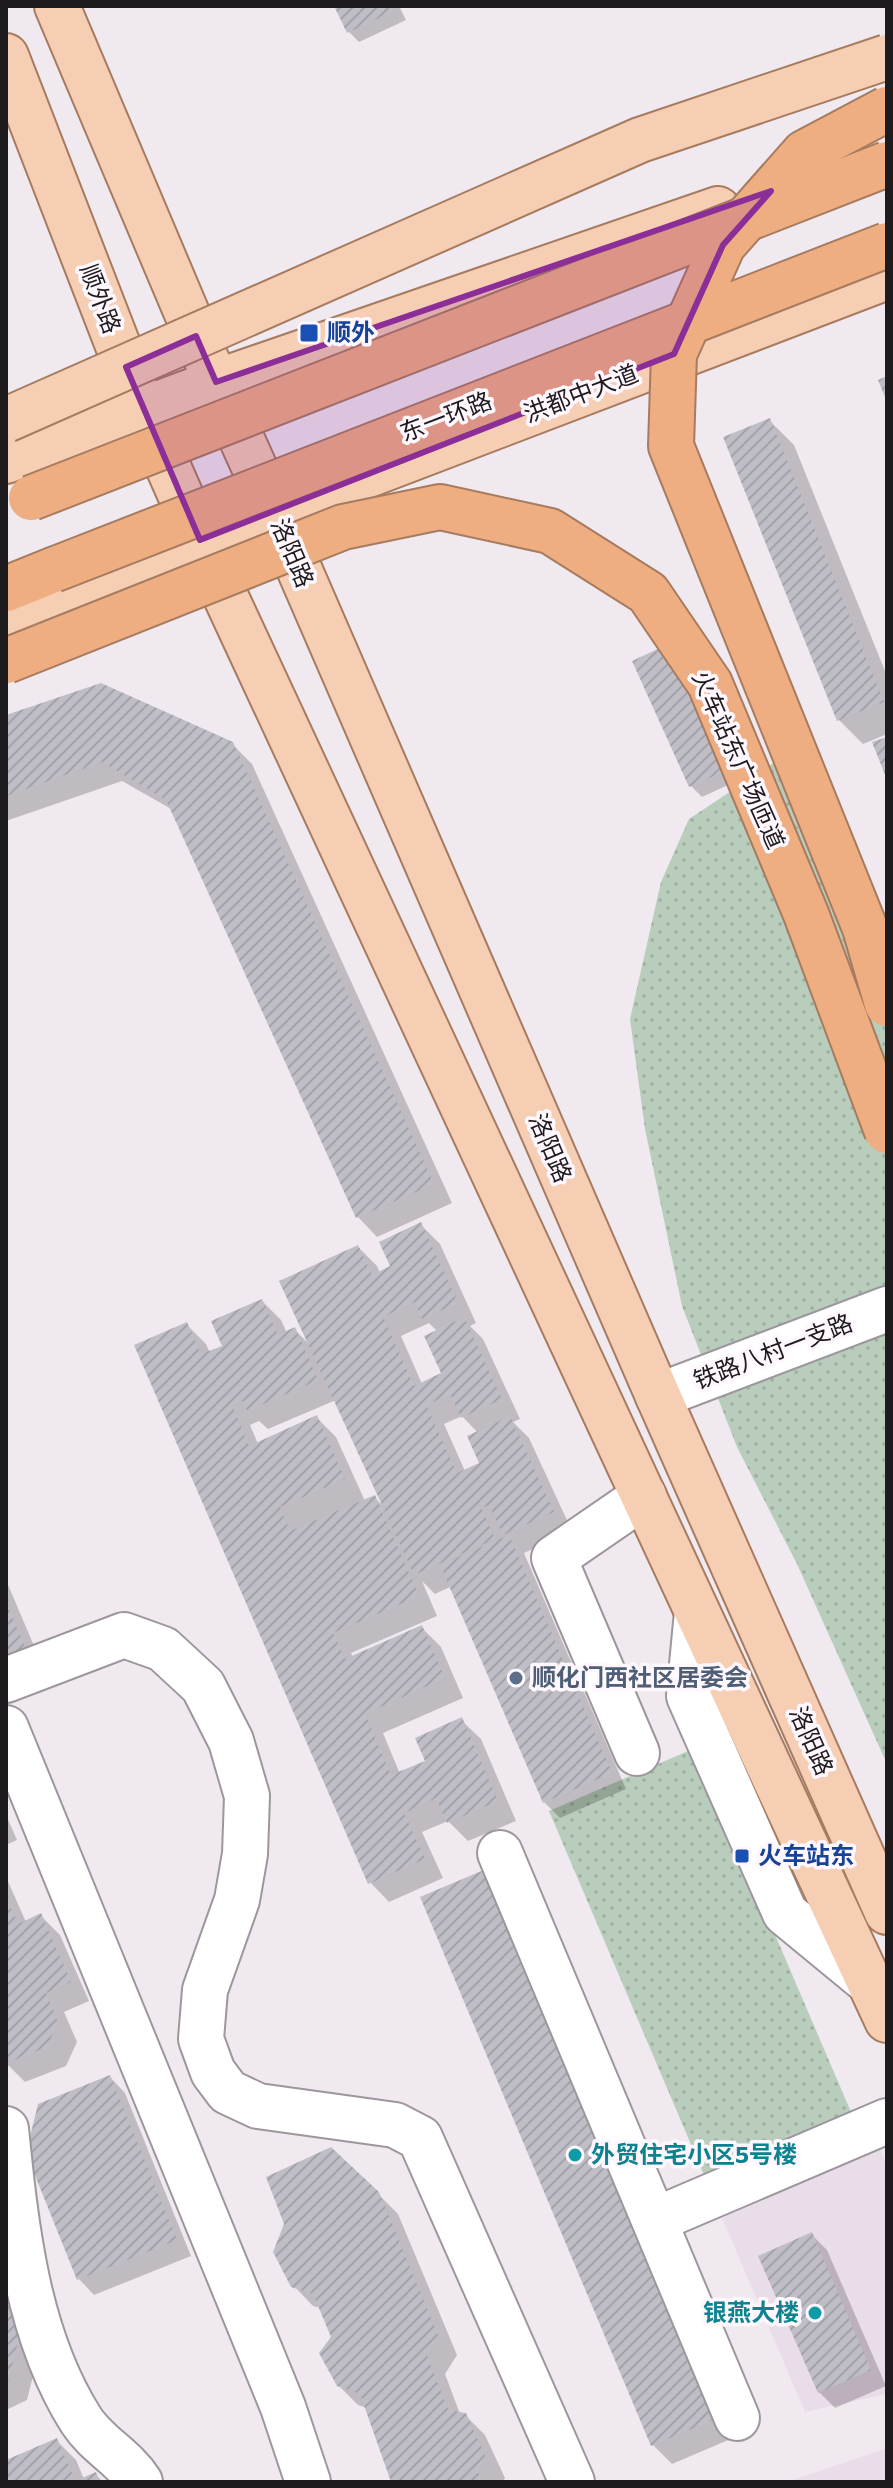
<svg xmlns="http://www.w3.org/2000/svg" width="893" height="2488" viewBox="0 0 893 2488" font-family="Commissioner,'Noto Sans SC',sans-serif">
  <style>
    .built { fill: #eaddea }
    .park { fill: url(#park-dots) }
    .shadow { fill: #0003; fill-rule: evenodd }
    .building { fill: url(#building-hatch) }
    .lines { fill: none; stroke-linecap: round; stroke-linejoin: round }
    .minor-casing { stroke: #9d979d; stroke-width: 48 }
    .major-casing { stroke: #a67b5f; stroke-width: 48 }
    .highway-casing { stroke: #a67b5f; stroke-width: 48 }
    .minor { stroke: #fff; stroke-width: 44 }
    .major { stroke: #f5ceb4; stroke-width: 44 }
    .highway { stroke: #efae82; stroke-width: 44 }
    .major-bridge-casing { stroke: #a67b5f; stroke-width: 48; stroke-linecap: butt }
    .highway-bridge-casing { stroke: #a67b5f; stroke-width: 48; stroke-linecap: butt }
    .major-bridge { stroke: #f5ceb4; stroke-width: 44 }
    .highway-bridge { stroke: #efae82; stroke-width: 44 }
    .marked { fill: #8b2e98; fill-opacity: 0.2; stroke: #8b2e98; stroke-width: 6; stroke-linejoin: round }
    .transit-dot { fill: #1a4fb4; stroke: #fef7fe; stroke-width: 3 }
    .service-dot { fill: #5c6f8a; stroke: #fef7fe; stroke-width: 3 }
    .culture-dot { fill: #0f9aa8; stroke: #fef7fe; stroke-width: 3 }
    .labels { text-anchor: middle; stroke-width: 7; stroke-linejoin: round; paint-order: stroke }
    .street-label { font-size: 24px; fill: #1d1b1d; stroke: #fef7fe }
    .transit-label { font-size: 24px; font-weight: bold; fill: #164399; stroke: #fef7fe; text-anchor: start }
    .service-label { font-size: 24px; font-weight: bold; fill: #4e5e75; stroke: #fef7fe; text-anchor: start }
    .culture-label { font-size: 24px; font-weight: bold; fill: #0d838f; stroke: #fef7fe; text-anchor: start }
  </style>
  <defs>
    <pattern id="park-dots" width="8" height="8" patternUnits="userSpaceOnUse" patternTransform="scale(2)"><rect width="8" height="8" fill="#b8cdbb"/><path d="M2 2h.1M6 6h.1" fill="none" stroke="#9eafa0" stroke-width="1.8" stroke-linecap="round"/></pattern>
    <pattern id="building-hatch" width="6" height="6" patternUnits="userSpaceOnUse" patternTransform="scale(2)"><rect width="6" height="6" fill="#bfbec6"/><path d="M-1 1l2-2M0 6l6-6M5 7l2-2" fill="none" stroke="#a4a3aa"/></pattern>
  </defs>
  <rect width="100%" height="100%" fill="#f0eaf0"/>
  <g class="built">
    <path d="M 879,2147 L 887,2166 L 887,2394 L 805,2412 L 722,2218 Z"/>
    <path d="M 887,2448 L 887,2482 L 787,2482 Z"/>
  </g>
  <g class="park">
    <path d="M 775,762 L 887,969 L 887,1764 L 797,1564 L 737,1447 L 682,1306 L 645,1129 L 630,1019 L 661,882 L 689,819 Z"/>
    <path d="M 695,1748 L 854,2119 L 707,2182 L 549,1811 Z"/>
  </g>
  <g class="shadow">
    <path d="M 336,6 L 399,6 L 406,20 L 359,42 L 348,31 Z"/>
    <path d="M 770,421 L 794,445 L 887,676 L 887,734 L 863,744 L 839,720 Z"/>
    <path d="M 635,662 L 743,778 L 702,797 L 691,786 Z"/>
    <path d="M 6,717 L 232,744 L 252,764 L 452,1203 L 377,1237 L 358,1217 L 173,810 L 122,781 L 6,821 Z"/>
    <path d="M 421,1225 L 440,1244 L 476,1323 L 470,1326 L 483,1339 L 520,1419 L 513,1422 L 529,1438 L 572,1531 L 524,1553 L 626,1789 L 560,1818 L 544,1802 L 452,1586 L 435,1594 L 422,1581 L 437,1616 L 351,1653 L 353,1657 L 421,1627 L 441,1647 L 463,1698 L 383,1733 L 400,1774 L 427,1762 L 461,1720 L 481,1739 L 516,1821 L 468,1841 L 448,1821 L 422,1832 L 443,1878 L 389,1902 L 370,1882 L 186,1324 L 206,1344 L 210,1353 L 225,1347 L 262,1301 L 281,1320 L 287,1333 L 295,1330 L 311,1346 L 358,1247 L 377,1266 L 380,1273 L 392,1267 ZM 429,1323 L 438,1332 L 444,1374 L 422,1384 L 401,1336 ZM 336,1400 L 384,1507 L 374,1497 L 365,1501 L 336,1437 L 317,1418 L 258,1444 L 250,1425 L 259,1421 L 268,1429 ZM 462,1416 L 478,1433 L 481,1464 L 465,1471 L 444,1424 Z"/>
    <path d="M 6,1580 L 43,1667 L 6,1682 Z"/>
    <path d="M 6,1815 L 17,1840 L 6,1845 Z"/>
    <path d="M 6,1877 L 26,1922 L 40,1915 L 60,1935 L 89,2001 L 64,2012 L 77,2042 L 66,2066 L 25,2082 L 6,2063 Z"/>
    <path d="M 423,1898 L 747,2432 L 672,2464 L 653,2445 Z"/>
    <path d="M 110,2077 L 125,2093 L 191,2256 L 94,2295 L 79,2279 Z"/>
    <path d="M 378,2194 L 398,2214 L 457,2355 L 445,2374 L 460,2414 L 465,2415 L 485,2435 L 505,2478 L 502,2482 L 393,2482 L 367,2408 L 358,2405 L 338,2385 L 334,2337 L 321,2308 L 313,2306 L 293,2285 Z"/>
    <path d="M 812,2235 L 827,2250 L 886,2386 L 835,2408 L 819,2392 Z"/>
    <path d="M 6,2286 L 39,2352 L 27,2400 L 6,2410 Z"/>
    <path d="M 56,2440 L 76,2460 L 84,2479 L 95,2474 L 103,2482 L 11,2482 L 6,2470 L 6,2463 Z"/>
  </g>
  <g class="building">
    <path d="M 334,6 L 395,6 L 397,9 L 347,33 Z"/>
    <path d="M 887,376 L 887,402 L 878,380 Z"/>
    <path d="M 770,418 L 884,702 L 837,721 L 723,437 Z"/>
    <path d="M 677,640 L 734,767 L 689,787 L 632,661 Z"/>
    <path d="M 101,683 L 233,742 L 434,1184 L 356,1218 L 166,800 L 102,762 L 6,796 L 6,715 Z"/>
    <path d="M 887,737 L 887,780 L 872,742 Z"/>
    <path d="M 421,1222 L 458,1303 L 422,1319 L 414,1302 L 383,1317 L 414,1386 L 441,1373 L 424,1336 L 464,1317 L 502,1399 L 461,1418 L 450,1394 L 426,1405 L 457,1473 L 479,1463 L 467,1436 L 510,1416 L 554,1512 L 503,1535 L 489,1505 L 481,1508 L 495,1539 L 414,1575 L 279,1281 L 358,1245 L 372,1275 L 390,1266 L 379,1242 Z"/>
    <path d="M 262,1299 L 278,1335 L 295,1327 L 318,1380 L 247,1411 L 243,1401 L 232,1405 L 249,1446 L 317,1415 L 345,1479 L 280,1507 L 290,1531 L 375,1495 L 419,1596 L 333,1633 L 345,1659 L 422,1625 L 445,1678 L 365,1714 L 391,1775 L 425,1761 L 415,1738 L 462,1717 L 498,1801 L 447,1823 L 436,1798 L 404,1813 L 425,1859 L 368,1884 L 134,1345 L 187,1322 L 201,1354 L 222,1346 L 211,1321 Z"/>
    <path d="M 509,1535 L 612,1773 L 543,1803 L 440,1565 Z"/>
    <path d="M 6,1602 L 25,1647 L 6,1655 Z"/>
    <path d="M 498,1864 L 729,2413 L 651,2446 L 420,1897 Z"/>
    <path d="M 6,1897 L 18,1924 L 41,1913 L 71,1982 L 46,1993 L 58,2022 L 47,2047 L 6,2063 Z"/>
    <path d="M 110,2075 L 177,2240 L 77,2280 L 26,2153 L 38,2104 Z"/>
    <path d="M 331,2147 L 379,2192 L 438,2335 L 426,2353 L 448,2410 L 466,2413 L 486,2458 L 478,2472 L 482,2482 L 391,2482 L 360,2394 L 337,2386 L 319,2353 L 331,2337 L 313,2294 L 291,2287 L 273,2252 L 284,2224 L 266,2177 Z"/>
    <path d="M 812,2232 L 871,2370 L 818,2393 L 758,2256 Z"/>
    <path d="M 6,2301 L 21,2331 L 7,2385 L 6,2384 Z"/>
    <path d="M 57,2438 L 75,2481 L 96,2472 L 100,2482 L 9,2482 L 6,2475 L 6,2460 Z"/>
  </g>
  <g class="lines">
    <defs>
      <g id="minor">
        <path d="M 658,1396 L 887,1309"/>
        <path d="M 697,1612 L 689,1696 L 785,1913 L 870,1983"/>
        <path d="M 6,1680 L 124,1635 L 163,1649 L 203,1686 L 231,1741 L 247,1796 L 245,1854 L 237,1900 L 205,1990 L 201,2039 L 213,2072 L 228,2092 L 258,2106 L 395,2125 L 420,2138 L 572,2482"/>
        <path d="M 6,1728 L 283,2407 L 308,2482"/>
        <path d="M 637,1753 L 554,1558 L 644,1496"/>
        <path d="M 500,1853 L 737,2418"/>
        <path d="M 6,2129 C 16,2227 27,2335 81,2420 C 97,2445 124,2457 140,2482"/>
        <path d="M 655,2220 L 887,2121"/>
      </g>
      <g id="major">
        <path d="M 57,6 L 216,382 L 274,511 L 658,1396 L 887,1912"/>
        <path d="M 6,56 L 143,410 L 217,578 L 887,2020"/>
        <path d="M 6,461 L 216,382 L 718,209"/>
        <path d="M 6,616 L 274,511 L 887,277"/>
      </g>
      <path id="highway" d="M 6,589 L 53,570"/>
    </defs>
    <use href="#minor" class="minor-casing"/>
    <use href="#major" class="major-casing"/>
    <use href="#highway" class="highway-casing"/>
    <use href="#minor" class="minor"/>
    <use href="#major" class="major"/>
    <use href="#highway" class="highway"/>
    <defs>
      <path id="major-bridge" d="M 6,420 L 640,140 L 887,57"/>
      <g id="highway-bridge">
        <path d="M 887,109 L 804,153 L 723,245 L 674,354 L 671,446 L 865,928 L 887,1004"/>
        <path d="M 31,498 L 887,164"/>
        <path d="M 53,570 L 887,245"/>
        <path d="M 6,661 L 343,527 L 440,507 L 550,531 L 648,593 L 710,684 L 806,914 L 887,1131"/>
      </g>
    </defs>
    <use href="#major-bridge" class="major-bridge-casing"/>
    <use href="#highway-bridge" class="highway-bridge-casing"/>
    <use href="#major-bridge" class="major-bridge"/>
    <use href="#highway-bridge" class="highway-bridge"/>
  </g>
  <path class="marked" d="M 771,191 L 723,245 L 674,354 L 200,540 L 126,367 L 196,336 L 216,382 Z"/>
  <g class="transit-dot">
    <rect x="299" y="323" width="20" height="20" rx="4"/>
    <rect x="734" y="1848" width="16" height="16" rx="4"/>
  </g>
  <circle class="service-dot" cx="516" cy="1678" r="8"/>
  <g class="culture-dot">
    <circle cx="575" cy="2155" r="8"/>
    <circle cx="815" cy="2313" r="8"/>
  </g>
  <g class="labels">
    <g class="street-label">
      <text transform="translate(100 299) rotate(69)" y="8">顺外路</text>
      <text transform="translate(581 394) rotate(-21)" y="8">洪都中大道</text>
      <text transform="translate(446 417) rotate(-21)" y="8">东一环路</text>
      <text transform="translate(292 553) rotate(67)" y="8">洛阳路</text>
      <text transform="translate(738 760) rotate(66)" y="8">火车站东广场匝道</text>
      <text transform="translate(550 1148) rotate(67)" y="8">洛阳路</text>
      <text transform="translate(773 1352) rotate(-21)" y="8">铁路八村一支路</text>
      <text transform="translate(811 1741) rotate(66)" y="8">洛阳路</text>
    </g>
    <g class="transit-label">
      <text x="327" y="341">顺外</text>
      <text x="758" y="1864">火车站东</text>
    </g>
    <g class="service-label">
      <text x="532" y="1686">顺化门西社区居委会</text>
    </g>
    <g class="culture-label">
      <text x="591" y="2163">外贸住宅小区5号楼</text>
      <text x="799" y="2321" text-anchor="end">银燕大楼</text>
    </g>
  </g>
  <rect width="893" height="2488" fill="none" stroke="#1d1b1d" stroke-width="16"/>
</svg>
